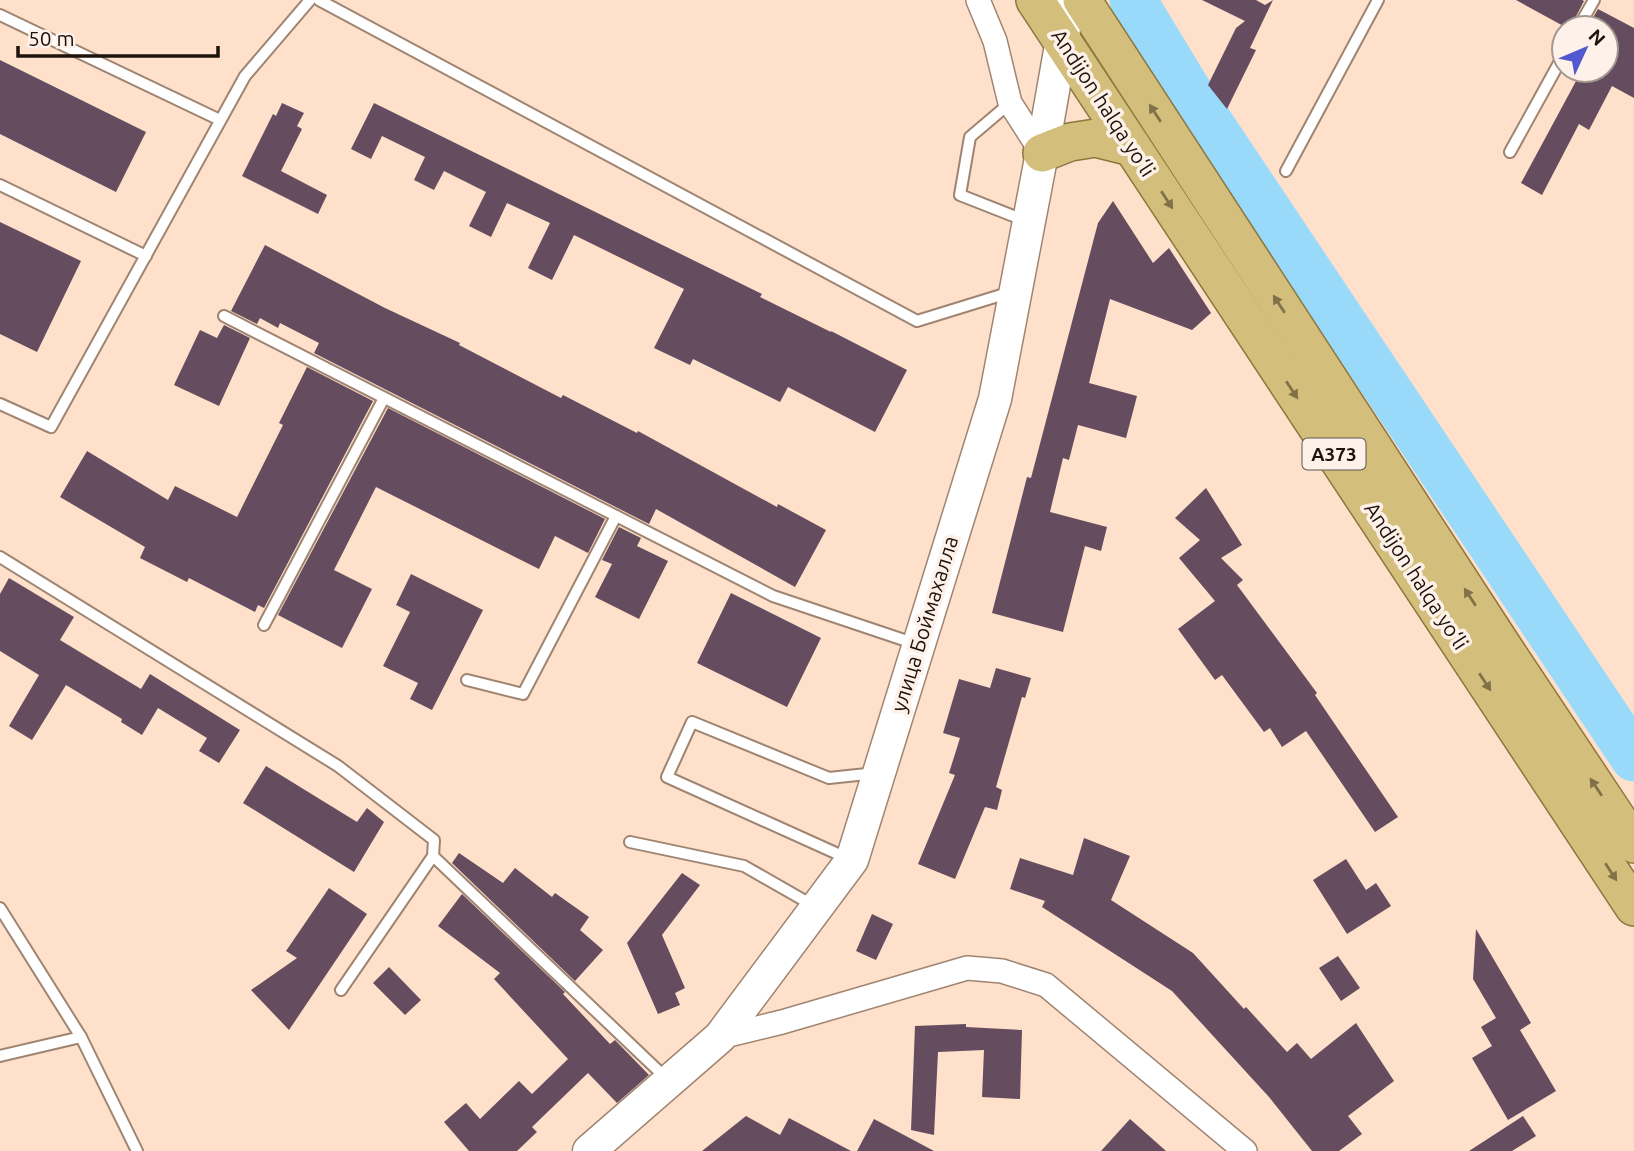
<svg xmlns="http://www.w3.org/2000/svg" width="1634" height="1151" viewBox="0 0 1634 1151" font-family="Ubuntu,sans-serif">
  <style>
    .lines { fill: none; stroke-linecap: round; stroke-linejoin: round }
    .river { stroke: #99dafa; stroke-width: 47 }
    .building { fill: #654c5f }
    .service-casing { stroke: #9f8571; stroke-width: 14 }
    .minor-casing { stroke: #9f8571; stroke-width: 26 }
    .secondary-casing { stroke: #9f8571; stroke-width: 35 }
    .trunk-casing { stroke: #8c773e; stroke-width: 40 }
    .service { stroke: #fff; stroke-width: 10 }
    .minor { stroke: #fff; stroke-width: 23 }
    .secondary { stroke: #fff; stroke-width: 32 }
    .trunk { stroke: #d3be7b; stroke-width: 37 }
    .oneway { fill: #817149 }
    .labels { text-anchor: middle; stroke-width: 7; stroke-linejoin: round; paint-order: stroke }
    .shield { fill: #fdf1e9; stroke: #60564e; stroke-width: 2 }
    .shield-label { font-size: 19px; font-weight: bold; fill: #1d130b }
    .street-label { font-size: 21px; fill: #1d130b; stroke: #fdf1e9 }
  </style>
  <rect width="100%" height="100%" fill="#fee0cb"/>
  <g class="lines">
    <path class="river" d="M 1133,0 L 1185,86 L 1634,758"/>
  </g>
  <g class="building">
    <path d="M 1202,0 L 1256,0 L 1265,5 L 1273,0 L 1250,48 L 1256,50 L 1227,109 L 1208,85 L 1236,28 L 1245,21 Z"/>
    <path d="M 1516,0 L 1582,0 L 1584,1 L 1570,28 L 1567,28 Z"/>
    <path d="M 1598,9 L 1634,28 L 1634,98 L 1612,86 L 1589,130 L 1579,124 L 1542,195 L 1521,183 L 1582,70 L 1606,70 L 1606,28 L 1587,28 Z"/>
    <path d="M 0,60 L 146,132 L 116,192 L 0,134 Z"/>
    <path d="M 282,103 L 304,113 L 297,126 L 302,129 L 281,171 L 327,195 L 318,214 L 242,176 L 273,114 L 276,116 Z"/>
    <path d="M 374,103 L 762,294 L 760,297 L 831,332 L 831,331 L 907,370 L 875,432 L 788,387 L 780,402 L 693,359 L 690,365 L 654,348 L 684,289 L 574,235 L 552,280 L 528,268 L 550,223 L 507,203 L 491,237 L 469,226 L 486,192 L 444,171 L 434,190 L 414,180 L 425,157 L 382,136 L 371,159 L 351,149 Z"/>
    <path d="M 1113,201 L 1153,263 L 1169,248 L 1211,313 L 1192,330 L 1110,299 L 1089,383 L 1137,396 L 1126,438 L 1078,425 L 1069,460 L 1063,458 L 1050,512 L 1107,527 L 1101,551 L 1085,546 L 1063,632 L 992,613 L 1027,477 L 1031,478 L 1098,223 Z"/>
    <path d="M 0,222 L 81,261 L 37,352 L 0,334 Z"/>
    <path d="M 265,245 L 385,308 L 460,343 L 459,345 L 561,398 L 563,395 L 637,433 L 638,431 L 777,507 L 778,504 L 826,530 L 795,587 L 656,509 L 649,524 L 314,353 L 319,343 L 280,323 L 278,328 L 260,318 L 257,324 L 231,311 Z"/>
    <path d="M 224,325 L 250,338 L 219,406 L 174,385 L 200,330 L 217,338 Z"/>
    <path d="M 307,367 L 373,401 L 264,608 L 258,605 L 255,612 L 189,578 L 187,582 L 140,558 L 145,547 L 60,497 L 87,451 L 168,500 L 175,486 L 237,517 L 283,425 L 279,423 Z"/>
    <path d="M 388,408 L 605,519 L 588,553 L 555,536 L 539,569 L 376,487 L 334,570 L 372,589 L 342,648 L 278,615 Z"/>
    <path d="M 1206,488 L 1242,545 L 1221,558 L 1243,580 L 1237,585 L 1317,693 L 1315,695 L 1398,817 L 1375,832 L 1306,731 L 1282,747 L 1270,728 L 1264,732 L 1222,675 L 1215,680 L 1178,629 L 1215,601 L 1179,558 L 1200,540 L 1175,518 Z"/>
    <path d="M 619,527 L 641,538 L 637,546 L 668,561 L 639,619 L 595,597 L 612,564 L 602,560 Z"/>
    <path d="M 411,574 L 483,610 L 432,710 L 410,699 L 418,683 L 383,666 L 410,612 L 396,605 Z"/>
    <path d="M 9,578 L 74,617 L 60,640 L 141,689 L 150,674 L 240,730 L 219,763 L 199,751 L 207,738 L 158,708 L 142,735 L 121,722 L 122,719 L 66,685 L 32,740 L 9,726 L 39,675 L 0,651 L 0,594 Z"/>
    <path d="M 731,593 L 821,638 L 787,707 L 697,663 Z"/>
    <path d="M 996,668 L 1031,678 L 1025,698 L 1022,697 L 996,787 L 1002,790 L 997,810 L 985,807 L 955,879 L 918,864 L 955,775 L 949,773 L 960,738 L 943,733 L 959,679 L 990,688 Z"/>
    <path d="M 266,766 L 357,822 L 367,808 L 384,822 L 354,872 L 243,803 Z"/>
    <path d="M 1084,838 L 1130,856 L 1111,900 L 1193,953 L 1244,1009 L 1246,1007 L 1287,1052 L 1297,1043 L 1311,1059 L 1356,1023 L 1394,1081 L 1348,1116 L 1362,1134 L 1339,1151 L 1312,1151 L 1269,1097 L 1172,991 L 1042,907 L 1045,901 L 1010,889 L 1020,858 L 1073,875 Z"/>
    <path d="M 459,853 L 503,883 L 515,868 L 552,897 L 555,893 L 589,917 L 580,930 L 603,950 L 575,981 L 452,863 Z"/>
    <path d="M 1346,859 L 1366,890 L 1376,883 L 1391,906 L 1347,934 L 1313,880 Z"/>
    <path d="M 682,873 L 700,885 L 662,935 L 685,988 L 675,993 L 680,1005 L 658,1014 L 627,943 Z"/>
    <path d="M 329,888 L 367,914 L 289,1030 L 251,990 L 297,958 L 286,951 Z"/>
    <path d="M 462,894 L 565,992 L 563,994 L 610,1044 L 615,1040 L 649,1075 L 617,1103 L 588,1073 L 532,1127 L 537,1132 L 517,1151 L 469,1151 L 444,1122 L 466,1103 L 480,1119 L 519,1081 L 532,1094 L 568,1059 L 494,979 L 500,973 L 438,926 Z"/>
    <path d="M 872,914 L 893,924 L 876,960 L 856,951 Z"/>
    <path d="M 1476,929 L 1531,1023 L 1520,1030 L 1556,1091 L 1508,1120 L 1472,1058 L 1492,1046 L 1481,1027 L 1496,1018 L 1473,979 Z"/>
    <path d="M 1338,956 L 1360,988 L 1341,1001 L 1319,968 Z"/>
    <path d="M 389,967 L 421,1000 L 405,1015 L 373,983 Z"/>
    <path d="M 966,1024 L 966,1027 L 1022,1030 L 1020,1099 L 982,1097 L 984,1050 L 938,1052 L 934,1135 L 911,1130 L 915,1026 Z"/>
    <path d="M 746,1116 L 780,1135 L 789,1118 L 851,1151 L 702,1151 Z"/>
    <path d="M 1523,1116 L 1536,1136 L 1512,1151 L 1469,1151 Z"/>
    <path d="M 874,1119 L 934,1151 L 857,1151 Z"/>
    <path d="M 1130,1119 L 1166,1151 L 1101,1151 Z"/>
  </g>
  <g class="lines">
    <defs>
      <g id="service">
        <path d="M 319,0 L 917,321 L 1011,292"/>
        <path d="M 0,15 L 220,120"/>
        <path d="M 1578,28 L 1594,0"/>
        <path d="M 1010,103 L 970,137 L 960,195 L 1026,221"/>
        <path d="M 1510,152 L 1564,54"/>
        <path d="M 1286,171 L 1378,0"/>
        <path d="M 0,185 L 146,256"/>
        <path d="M 224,316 L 773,596 L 916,644"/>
        <path d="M 0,404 L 51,427 L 245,76 L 310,0"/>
        <path d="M 0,557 L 338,766 L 434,840 L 433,856 L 667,1079"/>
        <path d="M 264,625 L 384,398"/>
        <path d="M 467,680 L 523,694 L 616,516"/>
        <path d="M 630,842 L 744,866 L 814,906"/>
        <path d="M 849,859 L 667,777 L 692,722 L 829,778 L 876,773"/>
        <path d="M 0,908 L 81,1037 L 137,1151"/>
        <path d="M 341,990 L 433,856"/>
        <path d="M 0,1056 L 81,1037"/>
      </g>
      <g id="minor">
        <path d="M 978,0 L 995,41 L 1010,103 L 1042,153"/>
        <path d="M 720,1037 L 782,1022 L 967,968 L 1002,971 L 1046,985 L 1245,1151"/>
      </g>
      <path id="secondary" d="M 589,1151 L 720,1037 L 852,860 L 995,399 L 1042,153 L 1069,0"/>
      <g id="trunk">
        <path d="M 1035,0 L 1634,907"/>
        <path d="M 1082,0 L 1503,647 L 1634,844"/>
        <path d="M 1042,153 L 1070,142 L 1096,138 L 1132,147"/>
      </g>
    </defs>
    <use href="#service" class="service-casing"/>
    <use href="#minor" class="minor-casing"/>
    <use href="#secondary" class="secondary-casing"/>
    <use href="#trunk" class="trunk-casing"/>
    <use href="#service" class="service"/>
    <use href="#minor" class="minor"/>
    <use href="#secondary" class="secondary"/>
    <use href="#trunk" class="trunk"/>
  </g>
  <defs><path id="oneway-solid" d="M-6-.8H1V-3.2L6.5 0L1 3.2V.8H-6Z" transform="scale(1.75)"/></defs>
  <g class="oneway">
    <use href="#oneway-solid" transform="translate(1155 113) rotate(-123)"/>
    <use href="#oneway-solid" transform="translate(1167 200) rotate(57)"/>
    <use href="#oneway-solid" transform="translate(1279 304) rotate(-123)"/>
    <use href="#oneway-solid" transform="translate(1292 390) rotate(57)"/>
    <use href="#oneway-solid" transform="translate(1470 597) rotate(-123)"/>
    <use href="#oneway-solid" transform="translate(1485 682) rotate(57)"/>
    <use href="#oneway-solid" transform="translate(1596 787) rotate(-124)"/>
    <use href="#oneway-solid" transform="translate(1611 872) rotate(57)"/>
  </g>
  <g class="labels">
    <rect class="shield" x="1302.5" y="438.5" width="63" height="31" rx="5"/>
    <g class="shield-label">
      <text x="1334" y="461">A373</text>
    </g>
    <g class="street-label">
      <text transform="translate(1103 103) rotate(57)" y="7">Andijon halqa yo‘li</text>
      <text transform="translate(1416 576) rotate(57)" y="7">Andijon halqa yo‘li</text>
      <text transform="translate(925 624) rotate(-73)" y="7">улица Боймахалла</text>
    </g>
  </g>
  <g transform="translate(1585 49) rotate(46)"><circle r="33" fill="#fdf1e9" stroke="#a39890" stroke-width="2"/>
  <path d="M0-5L12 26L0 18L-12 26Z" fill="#5258cf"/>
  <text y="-10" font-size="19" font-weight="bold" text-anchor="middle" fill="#1d130b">N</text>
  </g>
  <path d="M18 46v10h200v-10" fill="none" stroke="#1d130b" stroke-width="3.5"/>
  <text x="28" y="46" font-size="21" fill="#1d130b" stroke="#fdf1e9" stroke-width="5" paint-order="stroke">50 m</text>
</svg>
